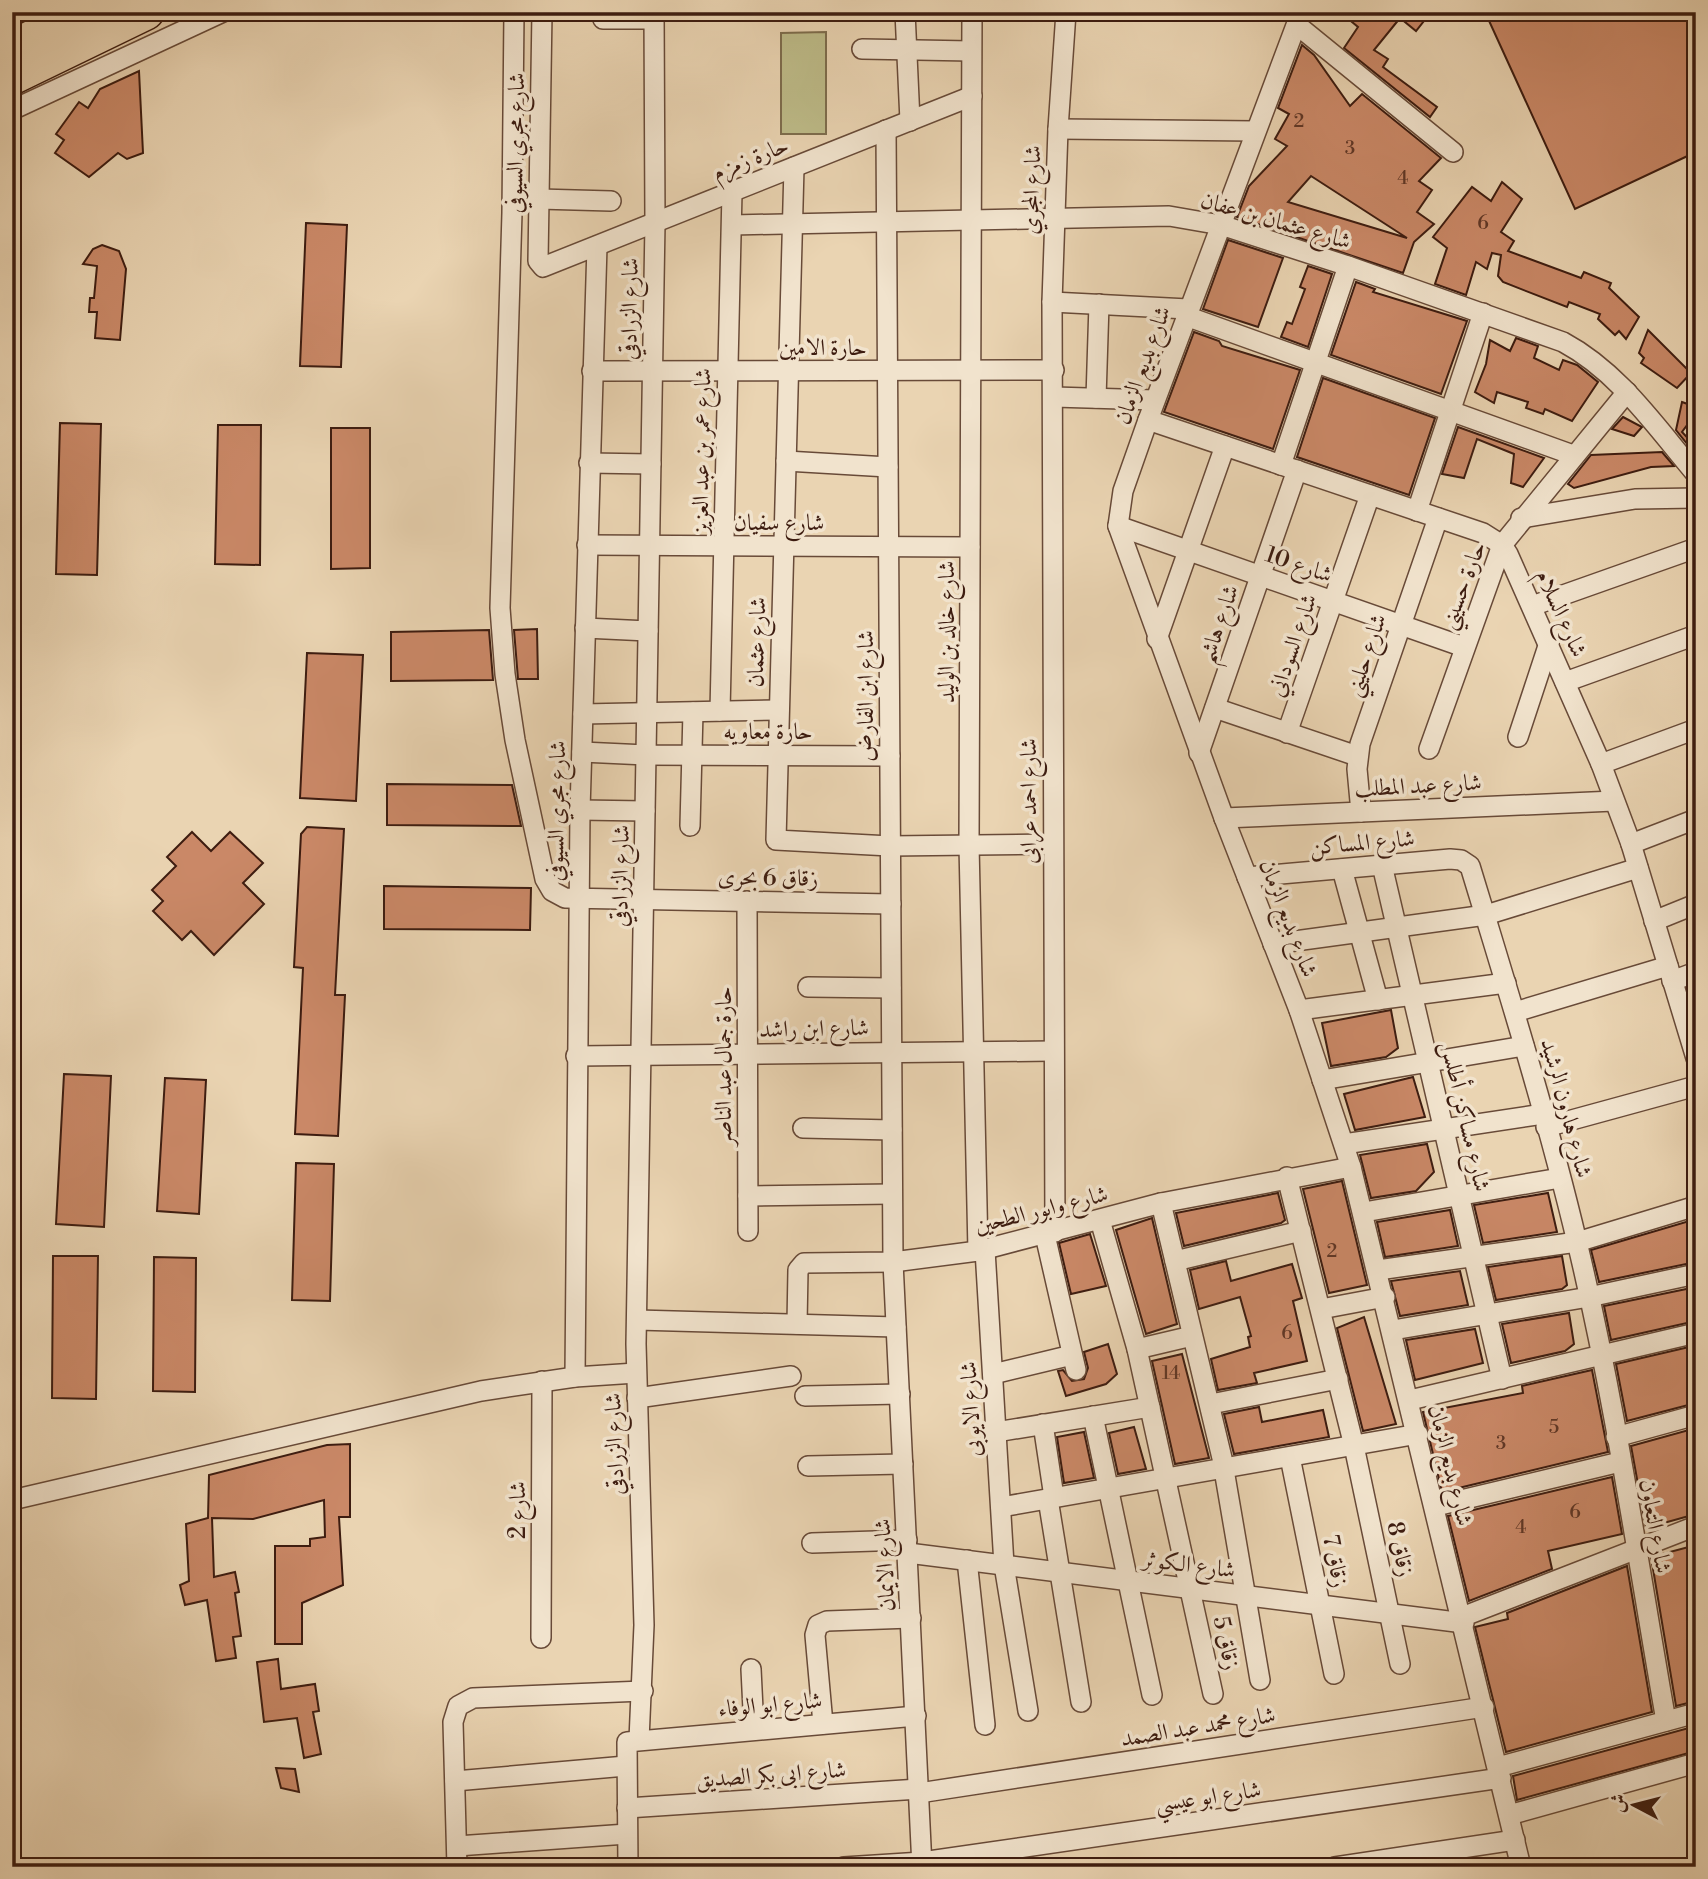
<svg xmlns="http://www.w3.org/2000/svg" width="1708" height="1879" viewBox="0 0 1708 1879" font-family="'Libre Bodoni',Amiri,serif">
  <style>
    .pitch { fill: #bdbb88; stroke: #7d6c4c; stroke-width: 2 }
    .building { fill: #ca8867; stroke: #3d1c10; stroke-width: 2; fill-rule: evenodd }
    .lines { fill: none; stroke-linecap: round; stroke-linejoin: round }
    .street-casing { stroke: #684a38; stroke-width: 22 }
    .highway-casing { stroke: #3d1c10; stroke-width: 38 }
    .street { stroke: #f1e3cd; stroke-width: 19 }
    .highway { stroke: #ead4b2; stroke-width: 35 }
    .labels { text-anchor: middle; stroke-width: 7; stroke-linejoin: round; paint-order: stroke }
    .number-label { font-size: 19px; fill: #603726 }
    .street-label { font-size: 23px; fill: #3d1c10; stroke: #f1e3cd }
  </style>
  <rect width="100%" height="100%" fill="#ead4b2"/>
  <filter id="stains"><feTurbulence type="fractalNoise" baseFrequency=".00286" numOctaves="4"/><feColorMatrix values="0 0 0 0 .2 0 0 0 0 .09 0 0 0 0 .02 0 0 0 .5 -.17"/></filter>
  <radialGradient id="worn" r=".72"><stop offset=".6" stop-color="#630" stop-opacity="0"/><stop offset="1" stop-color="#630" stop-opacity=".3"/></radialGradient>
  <path class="pitch" d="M 826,32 L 826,134 L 781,134 L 781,33 Z"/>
  <g class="building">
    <path d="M 1340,12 L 1431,12 L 1416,31 L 1400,18 L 1374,50 L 1388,59 L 1383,67 L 1437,107 L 1430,117 L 1344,48 L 1358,27 Z"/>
    <path d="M 1485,12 L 1696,12 L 1696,152 L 1575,209 Z"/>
    <path d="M 1302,45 L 1314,55 L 1350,106 L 1362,94 L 1441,158 L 1419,181 L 1432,190 L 1417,212 L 1434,224 L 1414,242 L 1403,273 L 1237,217 L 1249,186 L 1287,146 L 1275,139 L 1289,114 L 1278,108 ZM 1311,176 L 1407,238 L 1288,202 Z"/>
    <path d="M 139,71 L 143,153 L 127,159 L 118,153 L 89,177 L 55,153 L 64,140 L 56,134 L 79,102 L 88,108 L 100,89 Z"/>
    <path d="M 1502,182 L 1522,199 L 1501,232 L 1514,241 L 1508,251 L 1581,278 L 1584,272 L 1611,283 L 1609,288 L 1639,317 L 1626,339 L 1619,331 L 1615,335 L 1598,319 L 1600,314 L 1569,302 L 1567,307 L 1503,282 L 1498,276 L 1501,255 L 1492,253 L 1487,269 L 1476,262 L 1466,295 L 1435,284 L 1447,248 L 1433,237 L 1472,187 L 1491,201 Z"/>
    <path d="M 306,223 L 347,225 L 341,367 L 300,366 Z"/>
    <path d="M 1228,240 L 1283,258 L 1258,327 L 1203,309 Z"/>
    <path d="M 102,245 L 119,251 L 126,269 L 120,340 L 95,338 L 97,312 L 89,312 L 90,298 L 94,298 L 97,266 L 83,264 L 93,249 Z"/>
    <path d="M 1308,266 L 1332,274 L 1308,347 L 1281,337 L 1287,322 L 1292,324 L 1305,289 L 1300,287 Z"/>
    <path d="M 1356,282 L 1375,289 L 1373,292 L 1467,321 L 1441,394 L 1331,355 Z"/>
    <path d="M 1648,330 L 1691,373 L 1677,388 L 1641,363 L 1644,358 L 1639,353 Z"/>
    <path d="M 1194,332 L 1219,341 L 1222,346 L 1300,370 L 1273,449 L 1164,412 Z"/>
    <path d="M 1516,338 L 1538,346 L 1534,358 L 1559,370 L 1563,360 L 1577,365 L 1598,382 L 1572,421 L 1545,409 L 1543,414 L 1526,408 L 1528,402 L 1497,392 L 1494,403 L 1475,392 L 1486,364 L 1490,340 L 1510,351 Z"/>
    <path d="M 1323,378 L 1435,418 L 1409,495 L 1297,457 Z"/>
    <path d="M 1682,402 L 1696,407 L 1696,413 L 1682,432 L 1696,447 L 1696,455 L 1676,430 Z"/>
    <path d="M 1623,417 L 1642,427 L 1634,436 L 1612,429 Z"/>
    <path d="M 60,423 L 101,424 L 97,575 L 56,574 Z"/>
    <path d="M 218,425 L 261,425 L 260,565 L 215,564 Z"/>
    <path d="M 1458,427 L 1544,458 L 1523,487 L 1511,483 L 1514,454 L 1477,439 L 1464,478 L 1442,474 Z"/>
    <path d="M 331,428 L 370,428 L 370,568 L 331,569 Z"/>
    <path d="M 1662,452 L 1674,466 L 1651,467 L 1574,488 L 1568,484 L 1591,455 Z"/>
    <path d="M 537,629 L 538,679 L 518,679 L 514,630 Z"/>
    <path d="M 489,630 L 493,680 L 391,681 L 391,632 Z"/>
    <path d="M 307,653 L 363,655 L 356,801 L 300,798 Z"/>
    <path d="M 387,784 L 512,785 L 521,826 L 387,825 Z"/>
    <path d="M 307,827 L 344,829 L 335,995 L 345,995 L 338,1136 L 295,1134 L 303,968 L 294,967 L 301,834 Z"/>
    <path d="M 192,832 L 211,851 L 230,832 L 263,863 L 243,883 L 264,904 L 214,955 L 191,931 L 182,940 L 153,911 L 163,901 L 152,890 L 176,866 L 167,857 Z"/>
    <path d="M 384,886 L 531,888 L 530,930 L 384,929 Z"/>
    <path d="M 1391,1010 L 1398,1048 L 1386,1057 L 1331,1066 L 1322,1023 Z"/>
    <path d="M 64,1074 L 111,1076 L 104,1227 L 56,1224 Z"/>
    <path d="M 1413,1077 L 1425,1117 L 1355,1130 L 1344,1094 Z"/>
    <path d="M 165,1078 L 206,1080 L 199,1214 L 157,1211 Z"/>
    <path d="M 1427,1144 L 1434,1172 L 1416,1191 L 1371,1198 L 1360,1155 Z"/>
    <path d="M 296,1163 L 334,1164 L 330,1301 L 292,1300 Z"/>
    <path d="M 1342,1181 L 1367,1285 L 1329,1293 L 1303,1189 Z"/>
    <path d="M 1278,1193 L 1285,1220 L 1281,1223 L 1184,1246 L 1176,1213 Z"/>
    <path d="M 1548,1193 L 1557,1232 L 1483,1243 L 1474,1205 Z"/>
    <path d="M 1450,1210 L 1458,1246 L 1385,1257 L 1377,1222 Z"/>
    <path d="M 1152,1218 L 1177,1324 L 1146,1334 L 1116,1230 Z"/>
    <path d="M 1696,1219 L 1696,1262 L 1599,1282 L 1591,1250 Z"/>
    <path d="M 1090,1234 L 1106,1286 L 1071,1294 L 1059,1243 Z"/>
    <path d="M 53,1256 L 98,1256 L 96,1399 L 52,1398 Z"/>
    <path d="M 1562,1256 L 1567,1285 L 1562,1289 L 1496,1300 L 1488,1267 Z"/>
    <path d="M 154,1257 L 196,1258 L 195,1392 L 153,1391 Z"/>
    <path d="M 1226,1261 L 1231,1281 L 1292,1264 L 1302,1298 L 1293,1301 L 1307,1361 L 1254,1373 L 1257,1383 L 1218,1390 L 1211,1359 L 1250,1347 L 1248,1337 L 1251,1336 L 1240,1297 L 1199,1309 L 1190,1270 Z"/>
    <path d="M 1460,1271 L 1468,1305 L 1400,1316 L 1391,1281 Z"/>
    <path d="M 1696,1287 L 1696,1321 L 1611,1340 L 1604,1306 Z"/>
    <path d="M 1569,1313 L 1574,1344 L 1565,1351 L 1511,1363 L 1502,1324 Z"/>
    <path d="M 1364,1317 L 1396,1424 L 1363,1431 L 1337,1328 Z"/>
    <path d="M 1475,1329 L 1483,1363 L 1415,1380 L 1406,1340 Z"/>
    <path d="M 1108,1344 L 1117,1374 L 1106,1384 L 1066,1396 L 1058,1371 L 1063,1370 L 1072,1381 L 1084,1379 L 1088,1368 L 1084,1352 Z"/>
    <path d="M 1689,1347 L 1696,1403 L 1627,1421 L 1616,1364 Z"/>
    <path d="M 1182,1354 L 1209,1458 L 1175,1464 L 1152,1361 Z"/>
    <path d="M 1592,1370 L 1608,1452 L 1442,1492 L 1423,1412 L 1523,1393 L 1522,1386 Z"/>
    <path d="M 1259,1407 L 1262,1422 L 1323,1410 L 1329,1437 L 1234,1454 L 1224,1414 Z"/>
    <path d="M 1134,1427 L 1146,1469 L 1118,1474 L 1109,1433 Z"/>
    <path d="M 1696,1428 L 1696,1514 L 1646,1528 L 1631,1446 Z"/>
    <path d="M 1084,1432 L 1094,1478 L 1064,1483 L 1057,1437 Z"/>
    <path d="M 350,1444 L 350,1517 L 339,1517 L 343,1585 L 302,1603 L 302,1644 L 275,1644 L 275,1546 L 310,1546 L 310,1539 L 325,1537 L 324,1500 L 253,1519 L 212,1518 L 214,1577 L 235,1572 L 239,1592 L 235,1593 L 241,1636 L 233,1637 L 236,1658 L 216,1661 L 207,1600 L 185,1605 L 180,1585 L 189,1581 L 186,1524 L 208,1518 L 209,1475 L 327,1445 Z"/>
    <path d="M 1612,1477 L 1622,1534 L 1548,1551 L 1552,1569 L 1469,1601 L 1448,1516 Z"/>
    <path d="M 1696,1545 L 1696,1701 L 1676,1706 L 1651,1557 Z"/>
    <path d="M 1627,1566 L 1652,1712 L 1506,1752 L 1475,1627 L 1508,1619 L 1507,1613 Z"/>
    <path d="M 278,1659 L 281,1689 L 315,1684 L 319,1711 L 313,1712 L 321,1754 L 304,1758 L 297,1718 L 264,1722 L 257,1662 Z"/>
    <path d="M 1696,1726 L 1696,1751 L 1517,1800 L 1513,1776 Z"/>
    <path d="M 276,1768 L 295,1769 L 299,1792 L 281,1788 Z"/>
  </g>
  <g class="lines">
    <defs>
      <g id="street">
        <path d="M 514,12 L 512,213 L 500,608 L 505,674 L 515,740 L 545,879 L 552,891 L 565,898 L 891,904"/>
        <path d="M 542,12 L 538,261 L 543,267 L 972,96"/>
        <path d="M 905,12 L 910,121"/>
        <path d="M 972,12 L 969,845 L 978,1251"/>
        <path d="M 1301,12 L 1148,420 L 1123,491 L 1118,526 L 1224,818 L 1299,1010 L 1351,1167 L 1521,1867"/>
        <path d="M 603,19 L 654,19"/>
        <path d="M 1297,25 L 1453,152"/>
        <path d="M 862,49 L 971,51"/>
        <path d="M 12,110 L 223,12"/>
        <path d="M 1058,129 L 1255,131"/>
        <path d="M 886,130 L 893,1262 L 922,1867"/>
        <path d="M 794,167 L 776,840 L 890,846 L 1053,844"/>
        <path d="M 539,199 L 611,201"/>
        <path d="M 732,225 L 1169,216 L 1221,225 L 1348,266 L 1563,342 C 1619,372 1656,427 1696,474"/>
        <path d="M 1052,302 L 1188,309"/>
        <path d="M 1186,316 L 1573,455"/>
        <path d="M 592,371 L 1054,370"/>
        <path d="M 1054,397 L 1155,400"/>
        <path d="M 1096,398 L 1099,304"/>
        <path d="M 1148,420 L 1483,533 L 1502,545 L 1508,554 L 1601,764 L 1631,844 L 1696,1058"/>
        <path d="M 786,461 L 888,467"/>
        <path d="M 589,463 L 651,464"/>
        <path d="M 1281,465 L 1348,266"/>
        <path d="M 1417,511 L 1483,313"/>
        <path d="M 1521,518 L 1635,499 L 1696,498"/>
        <path d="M 1118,526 L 1464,647"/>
        <path d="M 587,545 L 970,547"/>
        <path d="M 1532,606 L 1696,548"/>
        <path d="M 585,628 L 648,631"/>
        <path d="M 1157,639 L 1225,446"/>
        <path d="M 1565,682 L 1696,635"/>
        <path d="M 1215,708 L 1357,756"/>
        <path d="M 720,711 L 732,192"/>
        <path d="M 583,714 L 779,710"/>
        <path d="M 1287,733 L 1370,495"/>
        <path d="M 1518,737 L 1549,643"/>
        <path d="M 1429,749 L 1502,545 L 1627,392"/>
        <path d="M 582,752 L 646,755 L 890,756"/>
        <path d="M 1199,753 L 1297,470"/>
        <path d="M 1601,764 L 1696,729"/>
        <path d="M 580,810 L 645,811"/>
        <path d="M 1361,812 L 1357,769 L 1360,744 L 1438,518"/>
        <path d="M 1224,818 L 1614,801"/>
        <path d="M 690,826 L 693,712"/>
        <path d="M 1631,844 L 1696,819"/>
        <path d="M 1382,865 L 1502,1379"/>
        <path d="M 1342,869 L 1378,1000"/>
        <path d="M 1247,877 L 1450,859 L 1461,860 L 1470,866 C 1508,991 1547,1116 1577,1242 C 1615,1400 1638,1562 1666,1721"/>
        <path d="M 747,901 L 748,1231"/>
        <path d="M 1654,921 L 1696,904"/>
        <path d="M 1273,944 L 1486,915 L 1638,868"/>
        <path d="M 1672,981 L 1696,972"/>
        <path d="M 808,987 L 891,988"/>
        <path d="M 1299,1010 L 1506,983"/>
        <path d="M 1515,1012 L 1668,966"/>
        <path d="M 576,1056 L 1052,1051"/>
        <path d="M 1322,1080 L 1524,1046"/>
        <path d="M 1546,1127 L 1696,1086"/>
        <path d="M 803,1128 L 892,1130"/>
        <path d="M 1344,1144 L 1543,1114"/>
        <path d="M 1287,1177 L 1354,1446 L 1400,1664"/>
        <path d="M 748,1196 L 892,1194"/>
        <path d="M 1161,1203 L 1222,1458 L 1260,1680"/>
        <path d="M 1364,1212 L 1560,1178"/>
        <path d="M 1100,1220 L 1137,1349 L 1213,1694"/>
        <path d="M 1055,1232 L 1052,302 L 1058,129 L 1066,12"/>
        <path d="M 1045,1235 L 1076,1370"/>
        <path d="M 985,1250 L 1004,1565 L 1028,1711"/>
        <path d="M 1175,1261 L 1301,1231"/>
        <path d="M 1378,1270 L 1577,1242 L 1696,1206"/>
        <path d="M 1321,1309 L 1385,1297"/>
        <path d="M 637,1320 L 896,1327"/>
        <path d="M 797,1324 L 798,1270 L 804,1263 L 893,1262 L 978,1251 L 1161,1203 L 1351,1167"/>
        <path d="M 1393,1330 L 1589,1297 L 1696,1274"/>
        <path d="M 1137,1349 L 1192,1336"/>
        <path d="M 993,1374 L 1072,1355"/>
        <path d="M 575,1377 L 580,810 L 597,246"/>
        <path d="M 805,1396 L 900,1394"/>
        <path d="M 637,1398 L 791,1376"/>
        <path d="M 1410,1400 L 1696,1333"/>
        <path d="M 1211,1404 L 1338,1379"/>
        <path d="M 1093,1416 L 1152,1695"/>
        <path d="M 1043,1424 L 1054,1497"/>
        <path d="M 996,1432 L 1150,1407"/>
        <path d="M 1616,1437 L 1696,1415"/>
        <path d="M 1290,1457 L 1334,1674"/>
        <path d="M 808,1466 L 903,1464"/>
        <path d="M 1048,1499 L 1081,1702"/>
        <path d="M 12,1500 L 481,1391 L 575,1377 L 636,1373"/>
        <path d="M 1436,1506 L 1620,1462"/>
        <path d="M 1001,1507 L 1418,1434"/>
        <path d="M 812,1543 L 907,1540"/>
        <path d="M 908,1553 L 1464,1623"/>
        <path d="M 967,1560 L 985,1725"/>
        <path d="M 1462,1617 L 1696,1526"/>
        <path d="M 541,1638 L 542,1381"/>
        <path d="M 751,1669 L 754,1730"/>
        <path d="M 823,1724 L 815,1635 L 818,1625 L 827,1621 L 911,1618"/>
        <path d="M 639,1740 L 644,1625 L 636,1344 L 655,223 L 654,12"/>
        <path d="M 1498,1767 L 1696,1713"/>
        <path d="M 455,1781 L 626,1766"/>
        <path d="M 919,1793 L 1484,1707"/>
        <path d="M 627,1808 L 919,1789"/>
        <path d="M 1509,1815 L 1696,1763"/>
        <path d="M 457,1846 L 627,1834"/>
        <path d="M 457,1867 L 453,1722 L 458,1706 L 473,1698 L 643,1691"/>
        <path d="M 628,1867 L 627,1742 L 916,1716"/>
        <path d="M 844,1867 L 922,1862 L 1501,1778"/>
        <path d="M 1335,1867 L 1515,1840"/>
      </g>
      <g id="highway">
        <path d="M 12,48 L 85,12"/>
        <path d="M 12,77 L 146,12"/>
      </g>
    </defs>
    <use href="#street" class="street-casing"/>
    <use href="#highway" class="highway-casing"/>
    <use href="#street" class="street"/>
    <use href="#highway" class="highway"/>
  </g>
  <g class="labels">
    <g class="number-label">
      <text x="1299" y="127">2</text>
      <text x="1350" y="154">3</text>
      <text x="1403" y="184">4</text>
      <text x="1483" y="229">6</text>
      <text x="1332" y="1257">2</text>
      <text x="1287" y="1339">6</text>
      <text x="1171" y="1379">14</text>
      <text x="1554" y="1433">5</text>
      <text x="1501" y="1449">3</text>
      <text x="1575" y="1518">6</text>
      <text x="1521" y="1533">4</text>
    </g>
    <g class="street-label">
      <text transform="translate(515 143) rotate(-89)" y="8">شارع مجري السيوفي</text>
      <text transform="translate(750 158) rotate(-22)" y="8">حارة زمزم</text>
      <text transform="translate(1031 190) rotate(-88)" y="8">شارع المجري</text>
      <text transform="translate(1276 220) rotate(16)" y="8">شارع عثمان بن عفان</text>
      <text transform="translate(629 309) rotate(-89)" y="8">شارع الزرادقي</text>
      <text x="823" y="355">حارة الامين</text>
      <text transform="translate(1142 365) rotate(-70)" y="8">شارع بديع الزمان</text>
      <text transform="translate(701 451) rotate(-89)" y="8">شارع عمر بن عبد العزيز</text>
      <text x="779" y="530">شارع سفيان</text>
      <text transform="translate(1299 564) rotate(19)" y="8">شارع 10</text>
      <text transform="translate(1462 585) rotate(-69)" y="8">حارة حسيني</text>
      <text transform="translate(1562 613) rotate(66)" y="8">شارع السلام</text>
      <text transform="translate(1218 624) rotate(-71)" y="8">شارع هاشم</text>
      <text transform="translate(946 632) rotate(-90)" y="8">شارع خالد بن الوليد</text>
      <text transform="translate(756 642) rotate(-88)" y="8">شارع عثمان</text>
      <text transform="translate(1292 645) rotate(-71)" y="8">شارع السوداني</text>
      <text transform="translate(1365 655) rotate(-71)" y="8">شارع حليني</text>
      <text transform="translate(865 696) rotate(-90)" y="8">شارع ابن الفارض</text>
      <text x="768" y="739">حارة معاويه</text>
      <text transform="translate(1418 785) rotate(-3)" y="8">شارع عبد المطلب</text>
      <text transform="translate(1028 801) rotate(-90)" y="8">شارع احمد عرابى</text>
      <text transform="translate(556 811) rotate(-89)" y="8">شارع مجري السيوفي</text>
      <text transform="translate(1362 842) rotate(-5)" y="8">شارع المساكن</text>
      <text transform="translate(620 876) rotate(-89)" y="8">شارع الزرادقي</text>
      <text transform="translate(768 877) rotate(1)" y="8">زقاق 6 بحرى</text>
      <text transform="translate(1289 918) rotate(69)" y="8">شارع بديع الزمان</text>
      <text transform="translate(814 1028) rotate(-1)" y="8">شارع ابن راشد</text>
      <text transform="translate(723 1066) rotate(-90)" y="8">حارة جمال عبد الناصر</text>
      <text transform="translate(1567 1108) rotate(75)" y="8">شارع هارون الرشيد</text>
      <text transform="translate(1466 1116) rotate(77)" y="8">شارع مساكن أطلس</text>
      <text transform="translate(1041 1209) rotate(-14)" y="8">شارع وابور الطحين</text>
      <text transform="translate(970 1409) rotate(-93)" y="8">شارع الايوبى</text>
      <text transform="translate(614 1444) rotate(-92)" y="8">شارع الزرادقي</text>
      <text transform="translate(1451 1465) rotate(76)" y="8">شارع بديع الزمان</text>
      <text transform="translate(517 1510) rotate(-90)" y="8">شارع 2</text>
      <text transform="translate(1656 1526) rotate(80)" y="8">شارع التعاون</text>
      <text transform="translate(1401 1549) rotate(78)" y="8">زقاق 8</text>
      <text transform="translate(1336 1561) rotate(79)" y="8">زقاق 7</text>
      <text transform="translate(1189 1564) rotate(7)" y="8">شارع الكوثر</text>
      <text transform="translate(884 1565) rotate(-93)" y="8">شارع الايمان</text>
      <text transform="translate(1227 1643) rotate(78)" y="8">زقاق 5</text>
      <text transform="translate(770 1704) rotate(-5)" y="8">شارع ابو الوفاء</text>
      <text transform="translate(1198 1726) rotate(-9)" y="8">شارع محمد عبد الصمد</text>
      <text transform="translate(771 1774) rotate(-4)" y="8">شارع ابى بكر الصديق</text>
      <text transform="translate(1208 1796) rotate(-8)" y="8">شارع ابو عيسي</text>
    </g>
  </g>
  <rect width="1708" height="1879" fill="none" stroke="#ead4b2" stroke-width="42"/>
  <rect x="14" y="14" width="1680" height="1851" fill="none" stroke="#3d1c10" stroke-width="3.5"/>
  <rect x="21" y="21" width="1666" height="1837" fill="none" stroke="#3d1c10" stroke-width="2"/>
  <g transform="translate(1634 1805) rotate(277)" stroke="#f1e3cd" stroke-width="5" paint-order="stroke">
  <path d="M0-5L12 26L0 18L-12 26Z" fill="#3d1c10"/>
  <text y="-10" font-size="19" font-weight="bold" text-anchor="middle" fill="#3d1c10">ش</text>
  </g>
  <rect width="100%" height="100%" filter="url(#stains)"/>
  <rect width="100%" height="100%" fill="url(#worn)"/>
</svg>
